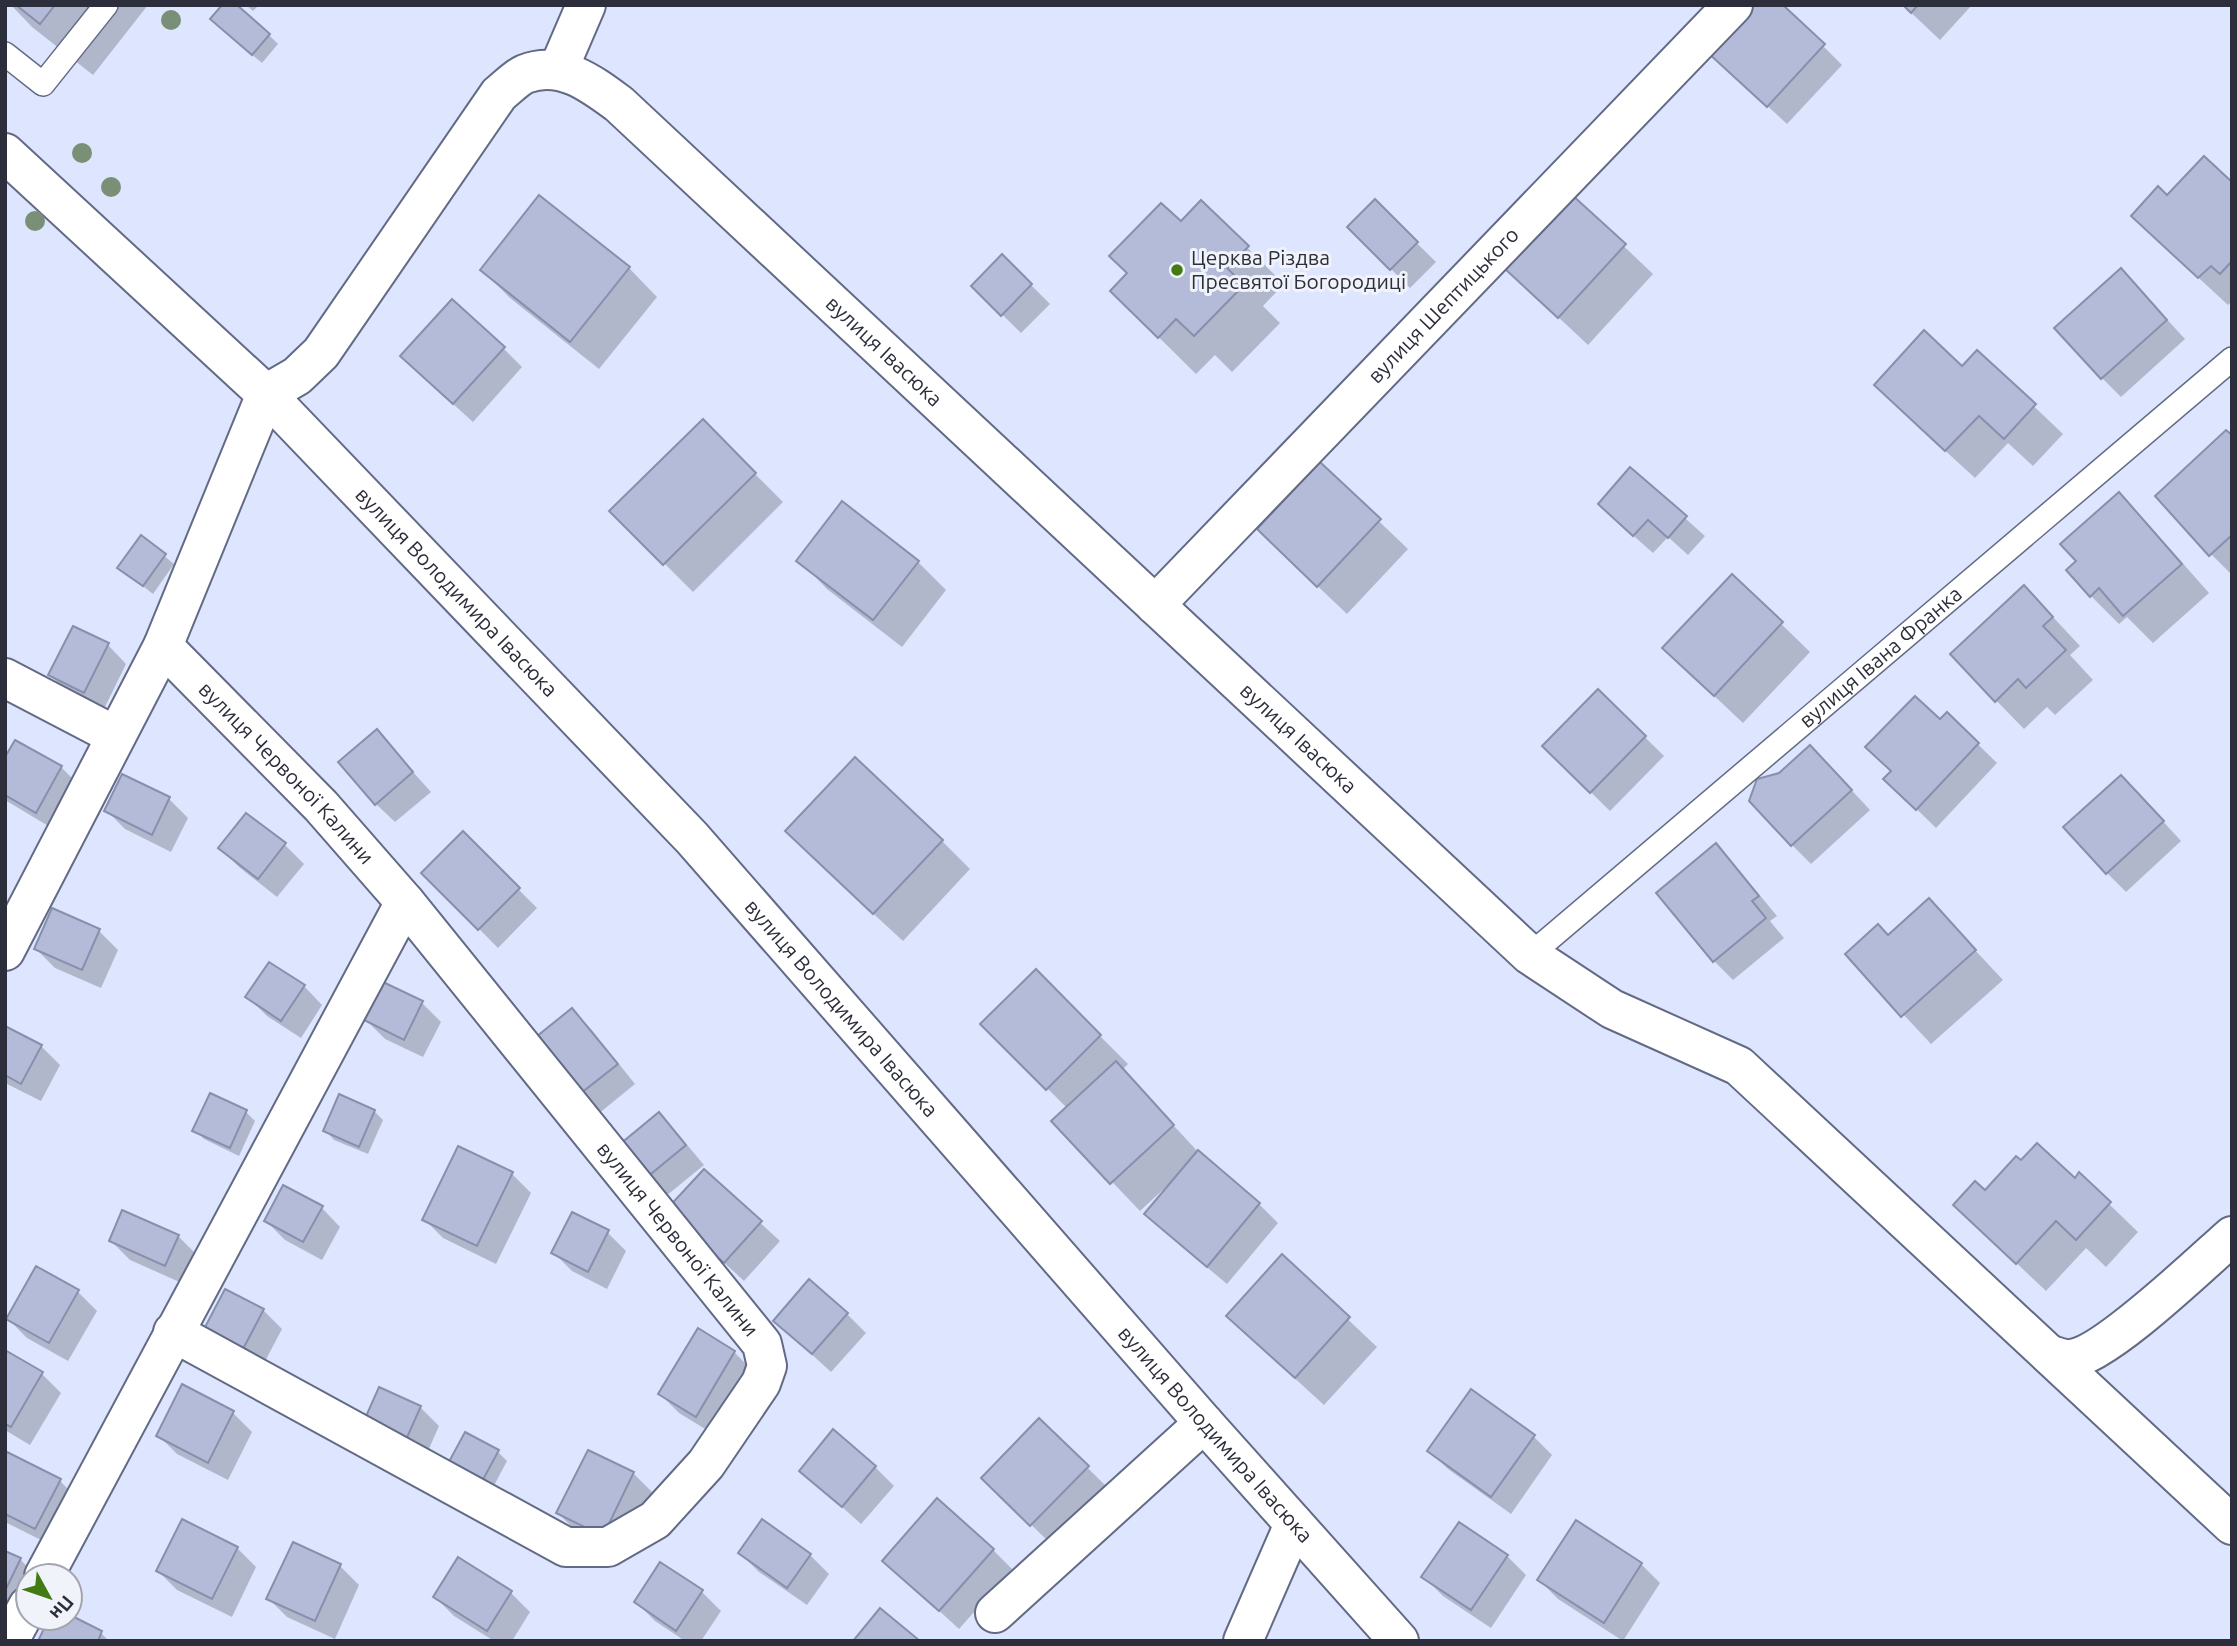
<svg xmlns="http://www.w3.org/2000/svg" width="2237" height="1646" viewBox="0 0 2237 1646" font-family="Ubuntu,sans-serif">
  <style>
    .shadow { fill: #0003; fill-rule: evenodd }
    .building { fill: #b3bbd9; stroke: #878fac; stroke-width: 2 }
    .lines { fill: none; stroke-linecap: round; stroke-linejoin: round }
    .service-casing { stroke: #626a85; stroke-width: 26 }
    .minor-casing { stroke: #626a85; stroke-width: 42 }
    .tertiary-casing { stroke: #626a85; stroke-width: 42 }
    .service { stroke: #fff; stroke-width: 23 }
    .minor { stroke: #fff; stroke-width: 38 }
    .tertiary { stroke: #fff; stroke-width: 38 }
    .tree { fill: #799077 }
    .poi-dot { fill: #427b12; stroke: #f1f3fa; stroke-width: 2.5 }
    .labels { text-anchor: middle; stroke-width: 6; stroke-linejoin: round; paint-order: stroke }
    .poi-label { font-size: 21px; fill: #2c2f3b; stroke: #f1f3fa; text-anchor: start }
    .street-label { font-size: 21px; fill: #2c2f3b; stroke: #f1f3fa }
  </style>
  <rect width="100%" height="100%" fill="#dee5fe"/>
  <g class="shadow">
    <path d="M 11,5 L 148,5 L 93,75 L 32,27 Z"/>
    <path d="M 246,5 L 259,5 L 253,11 Z"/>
    <path d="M 1903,5 L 1972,5 L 1940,40 Z"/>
    <path d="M 221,28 L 269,35 L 278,44 L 262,63 Z"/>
    <path d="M 1823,46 L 1842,65 L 1787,124 L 1729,71 Z"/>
    <path d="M 2232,184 L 2232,301 L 2228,305 L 2162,244 L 2167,198 Z"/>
    <path d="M 1571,196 L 1653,274 L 1588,345 L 1506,268 Z"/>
    <path d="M 1201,202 L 1284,284 L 1263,306 L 1280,323 L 1232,372 L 1215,355 L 1196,374 L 1112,291 Z"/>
    <path d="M 1375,202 L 1436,262 L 1410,288 L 1349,227 Z"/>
    <path d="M 1002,256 L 1050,304 L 1021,333 L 973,286 Z"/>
    <path d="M 629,268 L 657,297 L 599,369 L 510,298 L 482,270 Z"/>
    <path d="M 2139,289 L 2185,339 L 2121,397 L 2102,378 Z"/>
    <path d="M 503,348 L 522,367 L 473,422 L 421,375 Z"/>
    <path d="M 1977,352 L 2063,434 L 2033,466 L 2008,443 L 1975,478 L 1904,413 L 1962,368 Z"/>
    <path d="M 703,422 L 783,502 L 693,592 L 612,511 Z"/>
    <path d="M 2232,437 L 2232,575 L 2211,554 Z"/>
    <path d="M 1320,465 L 1408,549 L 1347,614 L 1287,557 Z"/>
    <path d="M 1630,469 L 1705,536 L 1688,555 L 1668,537 L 1653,553 L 1619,523 Z"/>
    <path d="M 2119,495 L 2147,523 L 2209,593 L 2153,643 L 2127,617 L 2119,624 L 2091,596 L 2078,562 Z"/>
    <path d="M 142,538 L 174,564 L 153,594 L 120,568 Z"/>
    <path d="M 799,560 L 918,562 L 946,590 L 902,647 L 827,589 Z"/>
    <path d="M 1732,576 L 1810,652 L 1743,723 L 1693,676 Z"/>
    <path d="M 2052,616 L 2080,646 L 2070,655 L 2093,680 L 2055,715 L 2047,707 L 2024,729 L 1952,655 Z"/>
    <path d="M 108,645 L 126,664 L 103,711 L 69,694 L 50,675 Z"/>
    <path d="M 1598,691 L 1664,756 L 1610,811 L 1544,746 Z"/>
    <path d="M 1947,714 L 1997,763 L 1936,828 L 1886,779 Z"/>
    <path d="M 377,732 L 431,792 L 395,822 L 376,804 Z"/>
    <path d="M 5,760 L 61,767 L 80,786 L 55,830 L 5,800 Z"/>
    <path d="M 1829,766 L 1870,810 L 1811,864 L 1792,845 Z"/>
    <path d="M 2140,796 L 2181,841 L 2126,892 L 2107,873 Z"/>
    <path d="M 169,799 L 188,818 L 171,852 L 125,829 L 106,810 Z"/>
    <path d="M 246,815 L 285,845 L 304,864 L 277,897 L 239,867 L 220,848 Z"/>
    <path d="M 463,834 L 537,908 L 498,948 L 424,873 Z"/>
    <path d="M 942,841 L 970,869 L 903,941 L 815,860 Z"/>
    <path d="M 1716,846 L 1734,864 L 1777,916 L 1770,921 L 1784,938 L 1733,980 L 1714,961 L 1659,893 Z"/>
    <path d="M 1929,901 L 2003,980 L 1931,1044 L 1847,954 L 1889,937 Z"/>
    <path d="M 99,931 L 118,950 L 101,988 L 55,968 L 36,949 Z"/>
    <path d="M 1036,972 L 1128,1064 L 1122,1070 L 1201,1155 L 1259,1204 L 1278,1223 L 1227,1284 L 1166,1233 L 1147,1214 L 1169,1188 L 1167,1186 L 1140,1211 L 1054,1121 L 1067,1108 L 983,1024 Z"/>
    <path d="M 304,986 L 322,1005 L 301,1038 L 267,1016 L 248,997 Z"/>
    <path d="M 422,1003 L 441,1022 L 423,1057 L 385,1039 L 366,1020 Z"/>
    <path d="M 572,1010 L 591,1029 L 635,1084 L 597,1115 L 578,1096 Z"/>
    <path d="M 5,1028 L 41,1046 L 60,1065 L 41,1101 L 5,1083 Z"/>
    <path d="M 374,1111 L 383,1120 L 368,1154 L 334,1140 L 325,1130 Z"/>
    <path d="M 246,1112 L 255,1121 L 239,1156 L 204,1139 L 195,1130 Z"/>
    <path d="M 659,1115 L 678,1134 L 704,1165 L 666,1196 L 621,1145 Z"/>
    <path d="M 705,1172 L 780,1241 L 744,1281 L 688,1229 Z"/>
    <path d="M 512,1174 L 531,1193 L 496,1264 L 443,1238 L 424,1219 Z"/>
    <path d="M 2079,1175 L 2138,1232 L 2106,1267 L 2086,1248 L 2046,1291 L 1955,1205 L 1985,1193 L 2075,1180 Z"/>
    <path d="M 322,1208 L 340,1227 L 322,1260 L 285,1240 L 266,1221 Z"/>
    <path d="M 607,1232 L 626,1251 L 607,1289 L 572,1271 L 553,1252 Z"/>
    <path d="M 178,1236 L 197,1255 L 184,1284 L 130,1260 L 111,1241 Z"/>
    <path d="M 1282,1257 L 1377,1347 L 1324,1405 L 1257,1344 Z"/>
    <path d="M 78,1292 L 97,1311 L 68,1361 L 27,1338 L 8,1319 Z"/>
    <path d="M 263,1310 L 282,1329 L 262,1367 L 225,1348 Z"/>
    <path d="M 847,1314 L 866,1333 L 831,1372 L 775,1321 Z"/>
    <path d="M 5,1352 L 42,1374 L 61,1393 L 30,1445 L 5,1430 Z"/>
    <path d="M 734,1352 L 753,1371 L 715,1435 L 679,1413 L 660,1394 Z"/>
    <path d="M 420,1407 L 439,1426 L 424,1460 L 365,1422 Z"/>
    <path d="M 233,1413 L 252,1432 L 228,1480 L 177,1454 L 158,1435 Z"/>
    <path d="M 1039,1420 L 1106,1486 L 1050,1543 L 983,1478 Z"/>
    <path d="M 1533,1436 L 1552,1455 L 1511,1514 L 1448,1469 L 1429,1451 Z"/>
    <path d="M 498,1452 L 507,1461 L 489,1495 L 456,1478 Z"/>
    <path d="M 8,1454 L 60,1481 L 79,1500 L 55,1547 L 5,1522 L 5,1460 Z"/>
    <path d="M 875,1467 L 894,1486 L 861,1524 L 801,1470 Z"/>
    <path d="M 633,1473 L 652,1492 L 622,1553 L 577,1532 L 558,1513 ZM 579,1522 L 610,1541 L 579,1526 Z"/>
    <path d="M 762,1522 L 810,1555 L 829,1574 L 807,1605 L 759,1572 L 740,1553 Z"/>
    <path d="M 293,1544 L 340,1566 L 359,1585 L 335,1639 L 287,1617 L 268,1598 Z"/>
    <path d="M 237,1548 L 256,1567 L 232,1617 L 177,1590 L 158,1571 Z"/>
    <path d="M 993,1550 L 1012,1569 L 959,1629 L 885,1561 Z"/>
    <path d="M 5,1553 L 20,1559 L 36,1576 L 28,1576 L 28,1601 L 5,1621 Z"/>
    <path d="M 1507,1556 L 1526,1575 L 1491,1628 L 1443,1596 L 1424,1577 Z"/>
    <path d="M 459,1560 L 511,1593 L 530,1612 L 512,1641 L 494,1641 L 454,1616 L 435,1597 Z"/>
    <path d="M 660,1564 L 702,1592 L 721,1611 L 701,1641 L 685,1641 L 655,1621 L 636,1602 Z"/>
    <path d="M 1641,1564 L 1660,1583 L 1623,1641 L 1558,1599 L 1539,1580 Z"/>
    <path d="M 70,1617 L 101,1633 L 109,1641 L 40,1641 L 51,1618 Z"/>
  </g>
  <g class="building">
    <path d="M 16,5 L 55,5 L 40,24 Z"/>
    <path d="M 222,5 L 237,5 L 270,34 L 252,55 L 210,19 Z"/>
    <path d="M 1750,5 L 1783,5 L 1825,44 L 1767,107 L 1707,52 Z"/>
    <path d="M 1903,5 L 1918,5 L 1911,13 Z"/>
    <path d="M 2204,156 L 2232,182 L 2232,261 L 2220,274 L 2211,266 L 2198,278 L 2131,216 L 2158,186 L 2167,195 Z"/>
    <path d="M 1571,194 L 1626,244 L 1558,318 L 1504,268 Z"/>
    <path d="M 539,195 L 630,267 L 570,342 L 480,270 Z"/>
    <path d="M 1375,199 L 1418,242 L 1390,270 L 1347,227 Z"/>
    <path d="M 1201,200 L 1249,246 L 1227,268 L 1244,285 L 1194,336 L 1176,319 L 1158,338 L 1110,291 L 1127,273 L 1109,256 L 1161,203 L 1181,221 Z"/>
    <path d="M 1002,254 L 1032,284 L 1001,316 L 971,286 Z"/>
    <path d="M 2121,268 L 2167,320 L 2101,379 L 2054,328 Z"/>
    <path d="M 452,299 L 505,347 L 453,404 L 400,356 Z"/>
    <path d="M 1924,330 L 1962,366 L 1977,350 L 2036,404 L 2004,439 L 1979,416 L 1945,451 L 1874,385 Z"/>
    <path d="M 703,419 L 756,473 L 663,565 L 609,511 Z"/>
    <path d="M 2226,430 L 2232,435 L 2232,535 L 2209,556 L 2155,496 Z"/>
    <path d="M 1320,462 L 1381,519 L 1317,587 L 1257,529 Z"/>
    <path d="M 1630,467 L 1687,516 L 1668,538 L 1648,520 L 1633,536 L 1598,504 Z"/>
    <path d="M 2119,492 L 2182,564 L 2123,616 L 2099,588 L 2090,597 L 2066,570 L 2076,561 L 2060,544 Z"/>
    <path d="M 842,501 L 919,561 L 873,620 L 796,561 Z"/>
    <path d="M 141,535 L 166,554 L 143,586 L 117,568 Z"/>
    <path d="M 1732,574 L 1783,622 L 1714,696 L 1662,648 Z"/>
    <path d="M 2024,585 L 2053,617 L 2043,626 L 2066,650 L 2026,688 L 2018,679 L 1995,702 L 1950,654 Z"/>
    <path d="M 73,626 L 109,643 L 84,693 L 48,675 Z"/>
    <path d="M 1598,689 L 1646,736 L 1590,793 L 1542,746 Z"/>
    <path d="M 1915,696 L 1940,719 L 1947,712 L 1979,743 L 1916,810 L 1883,779 L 1891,771 L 1865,747 Z"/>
    <path d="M 377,729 L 413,772 L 375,805 L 338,762 Z"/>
    <path d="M 15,740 L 62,766 L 36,813 L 5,795 L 5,757 Z"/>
    <path d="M 1810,745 L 1852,790 L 1791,846 L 1749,801 L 1757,779 L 1779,773 Z"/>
    <path d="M 855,757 L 943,840 L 873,914 L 785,831 Z"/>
    <path d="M 122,774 L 170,797 L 152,835 L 104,811 Z"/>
    <path d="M 2121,775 L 2164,821 L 2106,874 L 2063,827 Z"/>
    <path d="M 246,813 L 286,843 L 258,879 L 218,848 Z"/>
    <path d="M 463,831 L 520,888 L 478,930 L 421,873 Z"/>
    <path d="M 1716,843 L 1759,896 L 1752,901 L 1766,918 L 1713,962 L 1656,893 Z"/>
    <path d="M 1929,898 L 1976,950 L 1901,1017 L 1845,954 L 1878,924 L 1888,935 Z"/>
    <path d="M 52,908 L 100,929 L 82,970 L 34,949 Z"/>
    <path d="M 269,962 L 305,985 L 281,1021 L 245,997 Z"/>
    <path d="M 1036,969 L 1101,1035 L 1046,1090 L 980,1024 Z"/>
    <path d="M 383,982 L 423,1001 L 404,1040 L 364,1020 Z"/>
    <path d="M 572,1008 L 618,1064 L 576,1097 L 531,1041 Z"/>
    <path d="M 5,1026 L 42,1045 L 21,1084 L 5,1075 Z"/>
    <path d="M 1116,1061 L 1174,1125 L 1110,1184 L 1051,1121 Z"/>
    <path d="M 210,1093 L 247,1110 L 230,1148 L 192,1131 Z"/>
    <path d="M 339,1094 L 375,1110 L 359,1147 L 323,1131 Z"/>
    <path d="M 659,1112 L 686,1145 L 646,1178 L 619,1145 Z"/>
    <path d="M 2037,1143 L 2075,1178 L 2079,1172 L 2111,1202 L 2076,1240 L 2056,1221 L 2016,1264 L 1953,1205 L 1975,1181 L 1985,1190 L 2016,1156 L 2021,1160 Z"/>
    <path d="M 458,1146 L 513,1172 L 477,1246 L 422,1220 Z"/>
    <path d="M 1198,1150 L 1260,1203 L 1207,1267 L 1144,1214 Z"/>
    <path d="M 704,1169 L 762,1221 L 724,1263 L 666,1210 Z"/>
    <path d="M 283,1185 L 323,1206 L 303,1242 L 264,1221 Z"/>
    <path d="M 122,1210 L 179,1235 L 165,1266 L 109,1241 Z"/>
    <path d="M 572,1212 L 609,1230 L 588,1272 L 551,1253 Z"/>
    <path d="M 1282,1254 L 1350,1317 L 1295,1378 L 1226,1316 Z"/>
    <path d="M 36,1266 L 79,1290 L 49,1343 L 6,1319 Z"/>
    <path d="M 809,1279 L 848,1313 L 812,1354 L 773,1321 Z"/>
    <path d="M 225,1289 L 264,1309 L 243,1349 L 204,1329 Z"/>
    <path d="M 698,1328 L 735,1351 L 696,1417 L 658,1394 Z"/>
    <path d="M 5,1350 L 43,1372 L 11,1427 L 5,1424 Z"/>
    <path d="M 182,1384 L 234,1411 L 208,1463 L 156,1436 Z"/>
    <path d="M 379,1387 L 421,1406 L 405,1442 L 363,1423 Z"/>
    <path d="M 1471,1389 L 1535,1435 L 1491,1497 L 1427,1451 Z"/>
    <path d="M 1039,1418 L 1089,1466 L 1030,1526 L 981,1478 Z"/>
    <path d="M 833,1429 L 876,1466 L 842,1507 L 799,1471 Z"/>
    <path d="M 465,1432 L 499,1450 L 479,1487 L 445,1469 Z"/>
    <path d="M 588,1450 L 634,1472 L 603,1536 L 556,1513 Z"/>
    <path d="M 7,1452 L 61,1479 L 35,1529 L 5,1514 L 5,1456 Z"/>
    <path d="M 937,1498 L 994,1549 L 939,1611 L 882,1561 Z"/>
    <path d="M 182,1519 L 238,1547 L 212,1599 L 156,1571 Z"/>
    <path d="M 762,1519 L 811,1554 L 787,1588 L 738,1553 Z"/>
    <path d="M 1576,1520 L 1642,1563 L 1604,1623 L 1537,1580 Z"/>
    <path d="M 1459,1522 L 1508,1555 L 1471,1610 L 1421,1577 Z"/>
    <path d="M 293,1542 L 341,1564 L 315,1621 L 266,1599 Z"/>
    <path d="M 5,1551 L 21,1558 L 5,1591 Z"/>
    <path d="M 458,1557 L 512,1591 L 487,1631 L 433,1597 Z"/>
    <path d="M 660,1562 L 703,1590 L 676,1631 L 634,1602 Z"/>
    <path d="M 880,1608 L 920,1641 L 853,1641 Z"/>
    <path d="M 70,1615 L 102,1631 L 98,1641 L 38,1641 L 49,1618 L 70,1618 Z"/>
  </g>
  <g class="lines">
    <defs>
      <g id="service">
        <path d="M 5,54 L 43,84 L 106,5"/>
        <path id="s1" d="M 1530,955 L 2232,359"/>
      </g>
      <g id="minor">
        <path d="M 558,70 L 586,5"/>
        <path id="s2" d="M 1155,605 L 1733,5"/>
        <path id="s3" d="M 163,646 L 321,806 L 405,902 L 762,1344 L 767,1366 L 761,1383 L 706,1464 L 655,1520 L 608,1547 L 566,1547 L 173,1332"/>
        <path d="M 5,678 L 116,736"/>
        <path id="s4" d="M 5,951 L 163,646 L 266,394 L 297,376 L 321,353 L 499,94 C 507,88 516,78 525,74 C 561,60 592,84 619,104 L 1530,955 L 1612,1009 L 1739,1066 L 2232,1525"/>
        <path d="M 2050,1355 C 2056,1356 2064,1360 2071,1359 C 2106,1355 2201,1263 2232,1236"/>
        <path d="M 44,1576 L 405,902"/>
        <path d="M 995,1613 L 1204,1423"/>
        <path d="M 9,1641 L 28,1606"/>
        <path d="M 1243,1641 L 1294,1524"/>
      </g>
      <g id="tertiary">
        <path id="s5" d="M 5,153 L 266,394 L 692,838 L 1204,1423 L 1399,1641"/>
      </g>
    </defs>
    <use href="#service" class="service-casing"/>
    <use href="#minor" class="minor-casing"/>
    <use href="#tertiary" class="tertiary-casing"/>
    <use href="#service" class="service"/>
    <use href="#minor" class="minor"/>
    <use href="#tertiary" class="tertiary"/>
  </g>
  <g class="tree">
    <circle cx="171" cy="20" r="10"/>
    <circle cx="82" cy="153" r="10"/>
    <circle cx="111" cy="187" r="10"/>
    <circle cx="35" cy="221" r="10"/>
  </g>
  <circle class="poi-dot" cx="1177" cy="270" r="7"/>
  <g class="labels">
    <g class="poi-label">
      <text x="1191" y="265">Церква Різдва<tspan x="1191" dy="24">Пресвятої Богородиці</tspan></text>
    </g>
    <g class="street-label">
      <text dy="7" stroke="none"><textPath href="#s2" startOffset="416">вулиця Шептицького</textPath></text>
      <text dy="7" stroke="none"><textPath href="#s4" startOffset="1498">вулиця Івасюка</textPath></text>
      <text dy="7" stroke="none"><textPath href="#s5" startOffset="630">вулиця Володимира Івасюка</textPath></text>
      <text dy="7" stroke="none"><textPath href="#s1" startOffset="460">вулиця Івана Франка</textPath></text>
      <text dy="7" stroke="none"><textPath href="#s4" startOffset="2065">вулиця Івасюка</textPath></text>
      <text dy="7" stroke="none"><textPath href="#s3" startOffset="177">вулиця Червоної Калини</textPath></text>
      <text dy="7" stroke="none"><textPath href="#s5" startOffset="1197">вулиця Володимира Івасюка</textPath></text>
      <text dy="7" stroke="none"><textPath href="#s3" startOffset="786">вулиця Червоної Калини</textPath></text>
      <text dy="7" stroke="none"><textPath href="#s5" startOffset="1764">вулиця Володимира Івасюка</textPath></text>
    </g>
  </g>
  <rect width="2237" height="1646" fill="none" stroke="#2c2f3b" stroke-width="14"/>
  <g transform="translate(49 1597) rotate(130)"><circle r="33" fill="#f1f3fa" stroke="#a2a5ae" stroke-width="2"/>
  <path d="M0-5L12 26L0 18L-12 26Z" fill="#427b12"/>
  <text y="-10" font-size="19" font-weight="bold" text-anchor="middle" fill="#2c2f3b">Пн</text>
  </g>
</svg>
